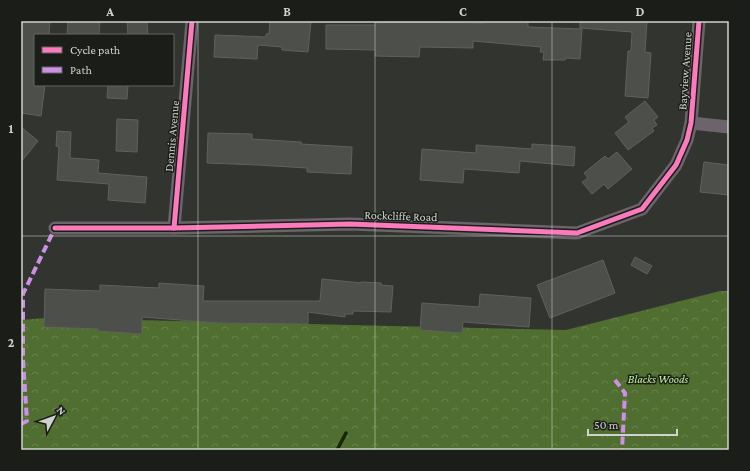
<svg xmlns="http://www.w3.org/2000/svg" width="750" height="471" viewBox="0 0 750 471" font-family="'Crimson Pro',serif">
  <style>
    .forest { fill: url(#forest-crowns) }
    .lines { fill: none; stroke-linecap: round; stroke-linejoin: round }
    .stream { stroke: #162605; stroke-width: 3.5 }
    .building { fill: #4d4f4a; stroke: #5f625c }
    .street { stroke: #6b646a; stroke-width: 13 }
    .quiet { stroke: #ce8fe9; stroke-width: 4; stroke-dasharray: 8 4; stroke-linecap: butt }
    .cycleway-casing { stroke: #1b1d19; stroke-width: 8 }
    .cycleway { stroke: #fd7abc; stroke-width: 5 }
    .grid { fill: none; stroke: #d0d3cd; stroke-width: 1; stroke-opacity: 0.55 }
    .labels { text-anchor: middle; stroke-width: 3; stroke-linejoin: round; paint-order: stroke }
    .street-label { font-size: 12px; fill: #d0d3cd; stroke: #1b1d19 }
    .park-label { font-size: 12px; font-style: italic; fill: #bff592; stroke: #1b1d19 }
    .neatline { fill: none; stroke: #d0d3cd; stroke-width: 1.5 }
    .grid-label { font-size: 13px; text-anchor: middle; font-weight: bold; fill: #d0d3cd }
  </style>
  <defs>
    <pattern id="forest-crowns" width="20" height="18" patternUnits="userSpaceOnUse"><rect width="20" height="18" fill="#4f6e30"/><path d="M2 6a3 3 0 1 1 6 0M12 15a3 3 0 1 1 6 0" fill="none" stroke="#67824d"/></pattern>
  </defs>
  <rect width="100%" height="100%" fill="#32352f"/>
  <path class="forest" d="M 720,291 L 729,291 L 729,450 L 21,450 L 21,320 L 45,318 L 566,330 Z"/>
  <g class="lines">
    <path class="stream" d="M 337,450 L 346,433"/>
  </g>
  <g class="building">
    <path d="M 21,21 L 50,21 L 49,35 L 35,35 L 35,85 L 45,85 L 41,116 L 21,113 Z"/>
    <path d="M 68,21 L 100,21 L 99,35 L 67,35 Z"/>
    <path d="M 127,21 L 147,21 L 148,35 L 128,35 Z"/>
    <path d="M 270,21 L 311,21 L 308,52 L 282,50 L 282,47 L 258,45 L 257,59 L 214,57 L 215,35 L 266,37 L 266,34 L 269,34 Z"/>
    <path d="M 486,21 L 528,21 L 528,27 L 582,29 L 580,59 L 566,58 L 565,60 L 543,60 L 544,52 L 540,52 L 541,47 L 473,41 L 473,48 L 420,47 L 419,57 L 375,56 L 376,50 L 326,49 L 326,25 L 376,25 L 376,22 L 486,23 Z"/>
    <path d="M 580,21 L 647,21 L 645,52 L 651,53 L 648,98 L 625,96 L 628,51 L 631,51 L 632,32 L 580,28 Z"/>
    <path d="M 108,85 L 128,85 L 127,99 L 107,98 Z"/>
    <path d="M 645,101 L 658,117 L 654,120 L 657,125 L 652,128 L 654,131 L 628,150 L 615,133 L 629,122 L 625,117 Z"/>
    <path d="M 117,119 L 138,120 L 137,152 L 116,151 Z"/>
    <path d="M 21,127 L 38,141 L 21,162 Z"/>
    <path d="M 57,131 L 71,132 L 70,158 L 99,160 L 98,173 L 147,177 L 145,203 L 108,200 L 109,184 L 57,180 L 59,147 L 56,146 Z"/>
    <path d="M 208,133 L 252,134 L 252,139 L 301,142 L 301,144 L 352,147 L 351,174 L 307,172 L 307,168 L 258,165 L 207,163 Z"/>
    <path d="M 532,144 L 575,147 L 574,166 L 520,161 L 519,173 L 464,169 L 463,183 L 420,180 L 422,149 L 476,153 L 476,145 L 532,149 Z"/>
    <path d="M 617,152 L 632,169 L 608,189 L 604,184 L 592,194 L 582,182 L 588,178 L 584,173 L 605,156 L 608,159 Z"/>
    <path d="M 704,162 L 729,165 L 729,195 L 700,192 Z"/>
    <path d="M 635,257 L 652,266 L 647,274 L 631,265 Z"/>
    <path d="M 603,260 L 615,293 L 550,318 L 537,285 Z"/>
    <path d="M 322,279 L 361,283 L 361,282 L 381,283 L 381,285 L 393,286 L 391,312 L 353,311 L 353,314 L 345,314 L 345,317 L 308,312 L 308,324 L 217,323 L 142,317 L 142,334 L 97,331 L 98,329 L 44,327 L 45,289 L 100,291 L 100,285 L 159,288 L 159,283 L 204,286 L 203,301 L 320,301 Z"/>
    <path d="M 480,294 L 531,298 L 529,327 L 463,322 L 462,333 L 420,330 L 422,303 L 479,307 Z"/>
  </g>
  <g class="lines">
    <g class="street">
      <path d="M 691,123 L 729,127"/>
      <path d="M 55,228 L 174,228 L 350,224 L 577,233 L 642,209 L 676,165 L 687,140 L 691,123 L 699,21"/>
      <path d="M 174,228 L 192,21"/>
    </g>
    <g class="quiet">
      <path d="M 615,380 L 625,393 L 622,450"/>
      <path d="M 21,424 L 27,421 L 23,359 L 23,294 L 55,228"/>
    </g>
    <defs>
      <g id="cycleway">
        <path d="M 55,228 L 174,228 L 350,224 L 577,233 L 642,209 L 676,165 L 687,140 L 691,123 L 699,21"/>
        <path d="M 174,228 L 192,21"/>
      </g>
    </defs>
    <use href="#cycleway" class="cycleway-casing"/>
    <use href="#cycleway" class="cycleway"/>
  </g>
  <path class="grid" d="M 198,21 L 198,450M 375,21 L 375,450M 552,21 L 552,450M 21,236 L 729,236"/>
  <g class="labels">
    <g class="street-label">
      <text transform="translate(685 71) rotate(-86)" y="4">Bayview Avenue</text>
      <text transform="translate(172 136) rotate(-85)" y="4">Dennis Avenue</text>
      <text transform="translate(401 216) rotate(2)" y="4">Rockcliffe Road</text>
    </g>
    <g class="park-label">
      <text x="658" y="383">Blacks Woods</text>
    </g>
  </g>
  <rect width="750" height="471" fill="none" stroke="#1b1d19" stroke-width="44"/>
  <rect x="34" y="34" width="140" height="52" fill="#1b1d19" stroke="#636661"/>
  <rect x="42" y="47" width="20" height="6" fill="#fd7abc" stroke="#636661"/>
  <text x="70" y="54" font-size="12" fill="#d0d3cd">Cycle path</text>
  <rect x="42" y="67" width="20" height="6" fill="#ce8fe9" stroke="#636661"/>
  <text x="70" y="74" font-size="12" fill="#d0d3cd">Path</text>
  <g transform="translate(54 417) rotate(49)" stroke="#1b1d19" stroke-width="3" paint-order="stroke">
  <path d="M0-3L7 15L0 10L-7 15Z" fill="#d0d3cd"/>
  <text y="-6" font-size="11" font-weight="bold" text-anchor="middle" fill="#d0d3cd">N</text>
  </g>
  <path d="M588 429v6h89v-6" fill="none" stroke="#d0d3cd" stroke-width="2"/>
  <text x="594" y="429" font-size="12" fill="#d0d3cd" stroke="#1b1d19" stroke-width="3" paint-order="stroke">50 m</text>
  <rect x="22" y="22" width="706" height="427" class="neatline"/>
  <g class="grid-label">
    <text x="110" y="16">A</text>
    <text x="287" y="16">B</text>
    <text x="463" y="16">C</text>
    <text x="640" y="16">D</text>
    <text x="11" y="133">1</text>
    <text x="11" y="347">2</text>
  </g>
</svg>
